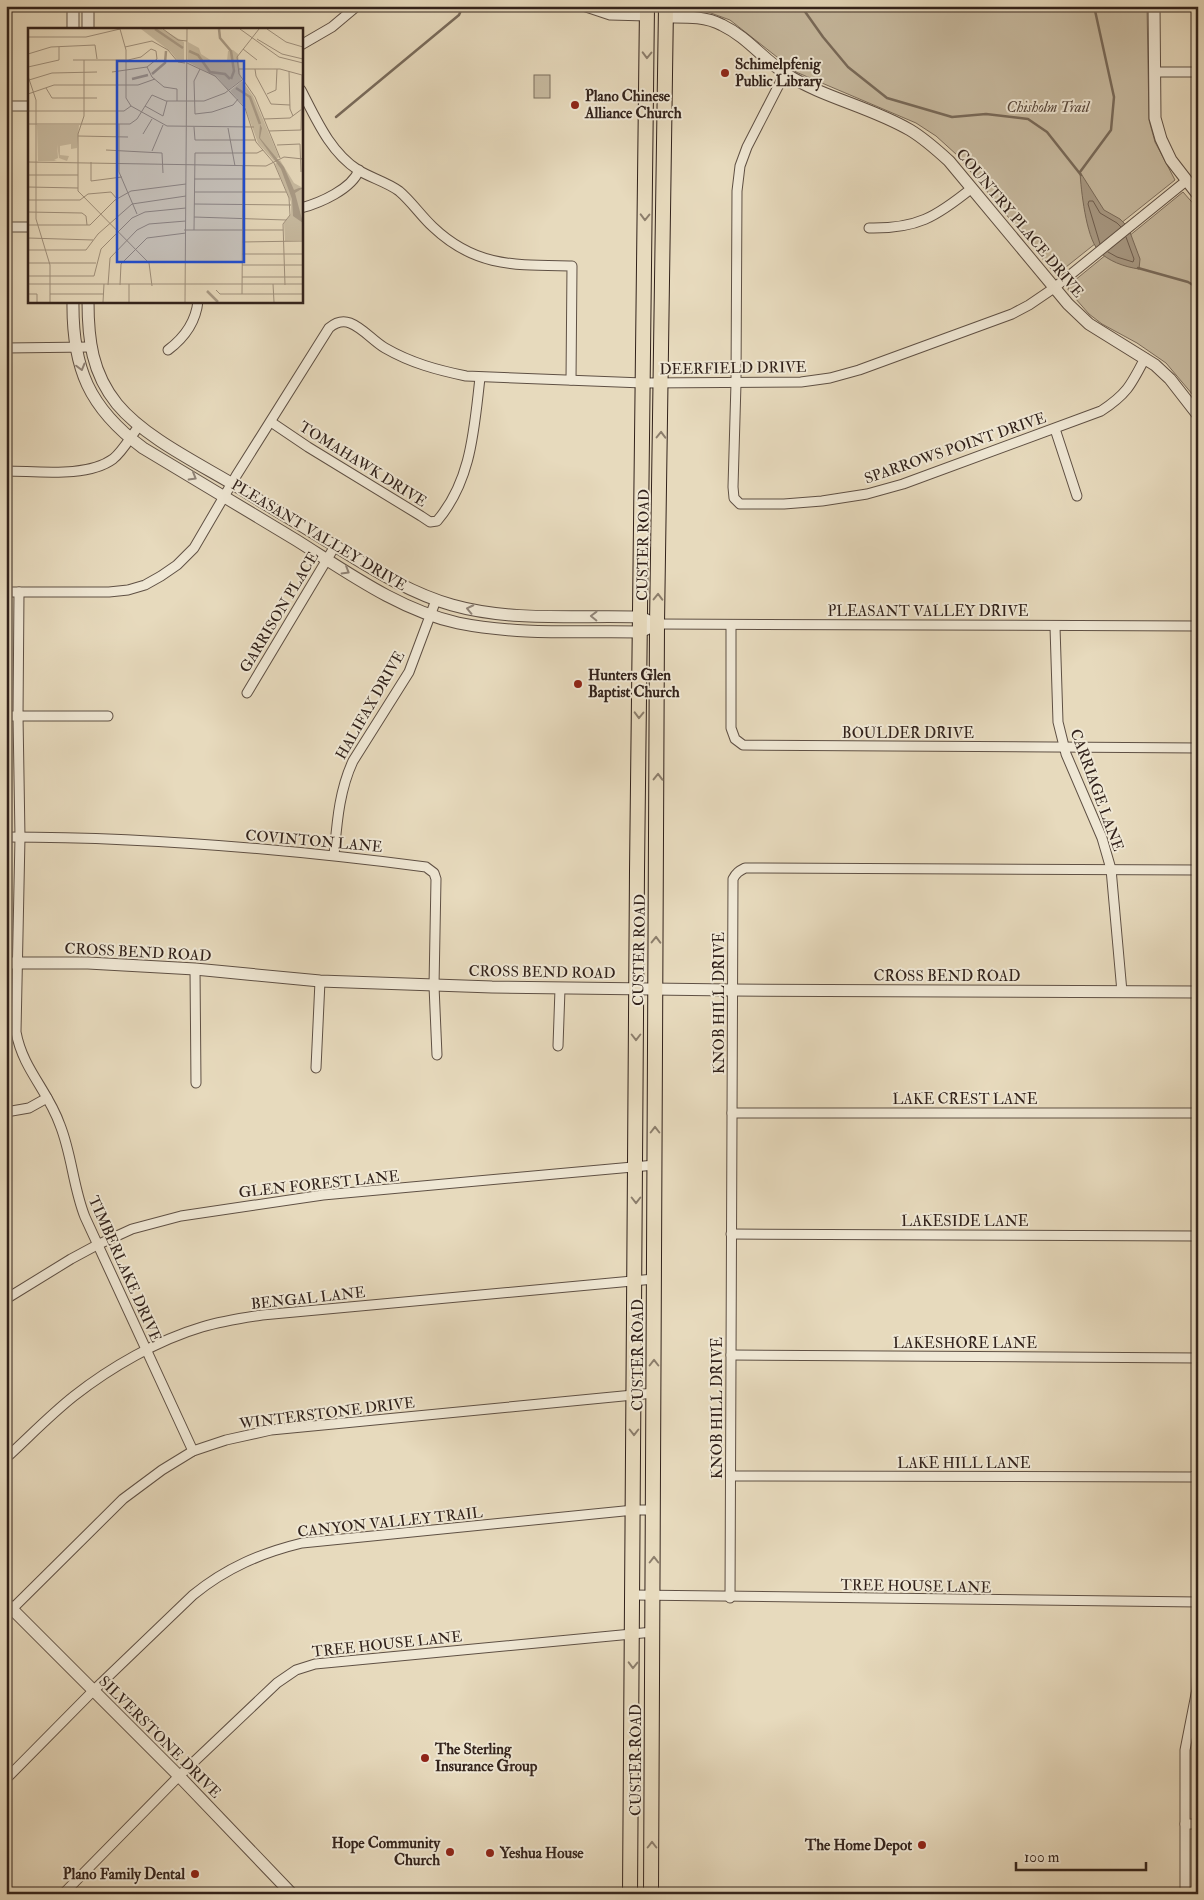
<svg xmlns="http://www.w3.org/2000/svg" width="1204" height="1900" viewBox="0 0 1204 1900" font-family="'IM FELL Double Pica',serif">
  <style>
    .green { fill: #c8bba1; stroke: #7d6e5e }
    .water { fill: #a99b86; stroke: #796b5b }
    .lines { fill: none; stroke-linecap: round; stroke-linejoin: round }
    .shore { stroke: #6e5e50; stroke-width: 1 }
    .stream { stroke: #796b5b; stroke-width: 2.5 }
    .minor-casing { stroke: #5f5044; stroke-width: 11 }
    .tertiary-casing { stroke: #5f5044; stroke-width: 13 }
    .primary-casing { stroke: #32221b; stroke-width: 16 }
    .minor { stroke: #efe7d4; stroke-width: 9 }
    .tertiary { stroke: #efe7d4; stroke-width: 11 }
    .primary { stroke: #e7dabd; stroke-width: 14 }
    .oneway { stroke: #8c7e6c }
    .oneway2 { stroke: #908478 }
    .poi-dot { fill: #8f2418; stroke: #efe7d4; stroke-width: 2 }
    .labels { text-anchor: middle; stroke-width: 4; stroke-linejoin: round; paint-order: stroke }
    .poi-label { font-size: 15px; font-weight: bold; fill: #32221b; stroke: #efe7d4; text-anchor: start }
    .park-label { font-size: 15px; font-style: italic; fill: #58483c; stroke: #efe7d4 }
    .street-label { font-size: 15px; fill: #32221b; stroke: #efe7d4 }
    .inset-river { fill: none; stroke: #a99b86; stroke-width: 2.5 }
    .inset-road { fill: none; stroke: #9f907c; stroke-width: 1 }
    .view { fill: #1d4ed8; fill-opacity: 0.15; stroke: #1d4ed8; stroke-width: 2.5 }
    .inset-edge { fill: none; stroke: #32221b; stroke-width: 2.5 }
  </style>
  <rect width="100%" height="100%" fill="#e7dabd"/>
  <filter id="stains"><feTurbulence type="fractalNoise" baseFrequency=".004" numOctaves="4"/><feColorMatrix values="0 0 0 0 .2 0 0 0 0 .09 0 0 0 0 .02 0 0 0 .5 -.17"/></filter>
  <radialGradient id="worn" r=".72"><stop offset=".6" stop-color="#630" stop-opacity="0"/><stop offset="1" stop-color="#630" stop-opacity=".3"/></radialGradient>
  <g class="green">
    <path d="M 673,6 L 1147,6 L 1149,120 L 1155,142 L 1175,180 L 1056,275 L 957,155 L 936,136 L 916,123 L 796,72 L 730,20 L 708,12 L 673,9 Z"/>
    <rect x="534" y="75" width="16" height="23"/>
    <path d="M 1183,192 L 1198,209 L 1198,401 L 1166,363 L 1137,343 L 1102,324 L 1089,314 L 1068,290 L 1069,285 Z"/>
  </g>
  <path class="water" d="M 1080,172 L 1104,210 L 1120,219 L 1128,227 L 1140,259 L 1139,269 C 1125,267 1107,261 1098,250 C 1086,236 1081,190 1080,172 Z"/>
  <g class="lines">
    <g class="shore">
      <path d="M 1100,244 L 1088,204 L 1089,201 L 1093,201 L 1100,213 L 1117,223 L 1121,227"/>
      <path d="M 1108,252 L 1117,257 L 1133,262 L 1134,259 L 1126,237"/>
    </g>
    <g class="stream">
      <path d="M 801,6 L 823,37 L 848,67 L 887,98 L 952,117 L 986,114 L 1028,119 L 1047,132 L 1081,175"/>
      <path d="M 336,117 L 459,15 L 463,6"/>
      <path d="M 1080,172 L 1111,130 L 1114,97 L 1094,6"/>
      <path d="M 1138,268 L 1188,282 L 1198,288"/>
    </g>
    <defs>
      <g id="minor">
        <path d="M 583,6 L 610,15 L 647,16"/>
        <path d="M 301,45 L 332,27 L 357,6"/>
        <path d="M 1155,72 L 1198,72"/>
        <path d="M 785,73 L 747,147 L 740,166 L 737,191 L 736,383 L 733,487 L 734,498 L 740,504 L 784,504 L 822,501 L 867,494 L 903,484 L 1101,411 C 1127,394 1131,385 1145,358"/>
        <path d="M 301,90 C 316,119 330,152 358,170 C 371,178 387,182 399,191 C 412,202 421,216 433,227 C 476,268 517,265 572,266 L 571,380"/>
        <path d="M 6,106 L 29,106"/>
        <path d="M 301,208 C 320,203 352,189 359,170"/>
        <path d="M 6,227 L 29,227"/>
        <path d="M 869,228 C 917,229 936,217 972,188"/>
        <path d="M 6,348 L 90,347"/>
        <path d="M 168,350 C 184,338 196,321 198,301"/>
        <path d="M 271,422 L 308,447 L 421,516 L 430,522 L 437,521 C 472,480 474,428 480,378"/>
        <path d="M 1055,429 L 1077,496"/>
        <path d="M 6,471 C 37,471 87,478 113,459 C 123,451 131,436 139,426"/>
        <path d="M 6,592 L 109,592 L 128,590 L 145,585 L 161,576 L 177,565 L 194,548 L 236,476 L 329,328 C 335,323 342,320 350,323 C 363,328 373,341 385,348 C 411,363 437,370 466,376 L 643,383 L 801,382 L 830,378 L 859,370 L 1012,314 L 1029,305 L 1054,288 L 1186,181"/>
        <path d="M 19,592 L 18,716 L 20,837 L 16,1032 C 23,1070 48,1090 60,1125 C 72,1155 73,1187 85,1217 L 193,1451"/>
        <path d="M 657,624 L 1198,626"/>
        <path d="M 731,625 L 731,728 L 735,739 L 743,745 L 1198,748"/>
        <path d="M 1055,627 L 1058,722 L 1066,754 L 1102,838 L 1111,869 L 1122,992"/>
        <path d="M 247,693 L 335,546"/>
        <path d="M 6,716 L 108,716"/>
        <path d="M 6,837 C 147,837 287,849 426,867 L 434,873 L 436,879 L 434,986 L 437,1055"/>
        <path d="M 334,855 C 337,823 339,791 353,761 L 409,672 L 436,600"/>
        <path d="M 195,969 L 196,1083"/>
        <path d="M 558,1046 L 560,989"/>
        <path d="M 316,1068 L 320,981"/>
        <path d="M 6,1112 L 29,1108 L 47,1098"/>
        <path d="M 732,1113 L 1198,1113"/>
        <path d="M 731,1234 L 1198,1236"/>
        <path d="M 6,1299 L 71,1259 L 97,1245 L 132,1229 L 181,1216 L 323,1195 L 655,1165"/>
        <path d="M 731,1355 L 1198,1358"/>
        <path d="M 6,1458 C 29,1437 50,1415 74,1396 C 111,1367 158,1340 202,1327 C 222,1321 242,1318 262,1315 L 654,1279"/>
        <path d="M 731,1476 L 1191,1477 L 1198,1475"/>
        <path d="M 633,1595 L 1198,1602"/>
        <path d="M 730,1598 L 733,879 C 736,873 739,871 745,868 L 1198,870"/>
        <path d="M 6,1615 L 123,1499 L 162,1470 L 193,1451 L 226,1440 L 271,1430 L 654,1393"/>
        <path d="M 6,1779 L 93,1691 L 193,1595 C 226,1568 261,1553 302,1543 L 634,1510 L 653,1510"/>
        <path d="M 1185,1824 L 1198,1824"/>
        <path d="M 63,1894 L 179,1776 L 277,1683 L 296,1670 L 315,1664 L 653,1632"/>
        <path d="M 1185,1894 L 1185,1750 L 1197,1689 L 1198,1664"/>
      </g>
      <g id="tertiary">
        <path d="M 73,6 L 73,29"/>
        <path d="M 1154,6 L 1155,118 L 1161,139 L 1171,160 L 1198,195"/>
        <path d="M 666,17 C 686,17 705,16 722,25 C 747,37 763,59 786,74 C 824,98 871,107 910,130 C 925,139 937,150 949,161 L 1068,304 L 1089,324 L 1155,365 L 1170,379 L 1198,415"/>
        <path d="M 88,29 L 88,6"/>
        <path d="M 73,301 C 72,368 89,408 143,448 C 194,479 245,509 296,540 C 347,572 399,610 458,623 C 517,635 579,631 640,632 L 657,624"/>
        <path d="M 88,301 C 88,340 92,373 117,404 C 146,439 202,465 241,489 C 273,509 306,528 338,548 C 374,570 410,593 452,605 C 512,622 578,615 640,617 L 647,620"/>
        <path d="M 6,963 L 88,963 L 195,969 L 320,981 L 492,987 L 732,990 L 1198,992"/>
        <path d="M 6,1603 L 179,1776 L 292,1894"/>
      </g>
      <g id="primary">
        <path d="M 630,1894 L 637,871 L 647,6"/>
        <path d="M 651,1894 L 657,624 L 666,6"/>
      </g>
    </defs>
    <use href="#minor" class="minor-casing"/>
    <use href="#tertiary" class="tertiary-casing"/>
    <use href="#primary" class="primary-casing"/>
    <use href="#minor" class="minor"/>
    <use href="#tertiary" class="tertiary"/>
    <use href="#primary" class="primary"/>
  </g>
  <defs><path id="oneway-chevron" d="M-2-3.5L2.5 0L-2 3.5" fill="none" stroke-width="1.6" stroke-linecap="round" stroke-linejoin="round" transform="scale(1.25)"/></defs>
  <g class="oneway">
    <use href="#oneway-chevron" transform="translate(647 55) rotate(91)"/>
    <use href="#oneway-chevron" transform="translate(645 217) rotate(91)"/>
    <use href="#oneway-chevron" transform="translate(661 435) rotate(-89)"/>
    <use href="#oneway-chevron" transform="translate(658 597) rotate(-89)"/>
    <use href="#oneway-chevron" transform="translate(639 715) rotate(91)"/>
    <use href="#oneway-chevron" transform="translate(658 777) rotate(-89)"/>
    <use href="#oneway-chevron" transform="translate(656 940) rotate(-89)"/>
    <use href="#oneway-chevron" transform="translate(636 1037) rotate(90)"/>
    <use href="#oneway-chevron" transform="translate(655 1130) rotate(-90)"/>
    <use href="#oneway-chevron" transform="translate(636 1200) rotate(90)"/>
    <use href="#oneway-chevron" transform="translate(654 1363) rotate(-90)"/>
    <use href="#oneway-chevron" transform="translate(634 1432) rotate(90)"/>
    <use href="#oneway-chevron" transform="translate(654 1560) rotate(-90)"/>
    <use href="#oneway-chevron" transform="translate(633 1665) rotate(91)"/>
    <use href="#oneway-chevron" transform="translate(652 1845) rotate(-90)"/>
  </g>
  <g class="oneway2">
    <use href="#oneway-chevron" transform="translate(81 367) rotate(75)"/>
    <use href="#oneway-chevron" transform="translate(193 477) rotate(30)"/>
    <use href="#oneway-chevron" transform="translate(346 571) rotate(31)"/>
    <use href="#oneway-chevron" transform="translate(470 609) rotate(-168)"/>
    <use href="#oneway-chevron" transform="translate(594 616) rotate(-179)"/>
  </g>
  <g class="poi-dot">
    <circle cx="725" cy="73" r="5"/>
    <circle cx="575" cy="105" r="5"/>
    <circle cx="578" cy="684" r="5"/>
    <circle cx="425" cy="1758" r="5"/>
    <circle cx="922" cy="1845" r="5"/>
    <circle cx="450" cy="1852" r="5"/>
    <circle cx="490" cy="1853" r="5"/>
    <circle cx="195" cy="1874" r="5"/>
  </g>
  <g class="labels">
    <g class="poi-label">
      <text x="735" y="69">Schimelpfenig<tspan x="735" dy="17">Public Library</tspan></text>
      <text x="585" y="101">Plano Chinese<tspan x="585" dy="17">Alliance Church</tspan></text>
      <text x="588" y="680">Hunters Glen<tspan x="588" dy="17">Baptist Church</tspan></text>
      <text x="435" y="1754">The Sterling<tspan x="435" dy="17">Insurance Group</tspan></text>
      <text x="440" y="1848" text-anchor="end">Hope Community<tspan x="440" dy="17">Church</tspan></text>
      <text x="912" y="1850" text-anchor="end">The Home Depot</text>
      <text x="500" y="1858">Yeshua House</text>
      <text x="185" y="1879" text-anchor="end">Plano Family Dental</text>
    </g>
    <g class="park-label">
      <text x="1048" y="112">Chisholm Trail</text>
    </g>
    <g class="street-label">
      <text transform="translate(1020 223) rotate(50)" y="5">COUNTRY PLACE DRIVE</text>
      <text transform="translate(733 368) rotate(-1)" y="5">DEERFIELD DRIVE</text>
      <text transform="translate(955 448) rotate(-19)" y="5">SPARROWS POINT DRIVE</text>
      <text transform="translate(363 464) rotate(32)" y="5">TOMAHAWK DRIVE</text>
      <text transform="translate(319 535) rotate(31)" y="5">PLEASANT VALLEY DRIVE</text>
      <text transform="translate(643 545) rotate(-89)" y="5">CUSTER ROAD</text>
      <text x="928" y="616">PLEASANT VALLEY DRIVE</text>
      <text transform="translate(279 612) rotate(-59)" y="5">GARRISON PLACE</text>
      <text transform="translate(370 705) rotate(-60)" y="5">HALIFAX DRIVE</text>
      <text x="908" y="738">BOULDER DRIVE</text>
      <text transform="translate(1097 790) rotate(70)" y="5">CARRIAGE LANE</text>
      <text transform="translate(314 841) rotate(5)" y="5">COVINTON LANE</text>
      <text transform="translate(639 950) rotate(-89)" y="5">CUSTER ROAD</text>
      <text transform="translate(138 952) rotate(3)" y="5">CROSS BEND ROAD</text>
      <text transform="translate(542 972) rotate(1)" y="5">CROSS BEND ROAD</text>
      <text x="947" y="981">CROSS BEND ROAD</text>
      <text transform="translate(719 1003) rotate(-90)" y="5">KNOB HILL DRIVE</text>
      <text x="965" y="1104">LAKE CREST LANE</text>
      <text transform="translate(319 1184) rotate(-6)" y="5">GLEN FOREST LANE</text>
      <text x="965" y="1226">LAKESIDE LANE</text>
      <text transform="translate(125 1269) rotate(66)" y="5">TIMBERLAKE DRIVE</text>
      <text transform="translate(308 1298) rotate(-6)" y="5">BENGAL LANE</text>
      <text x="965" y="1348">LAKESHORE LANE</text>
      <text transform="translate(638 1355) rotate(-90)" y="5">CUSTER ROAD</text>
      <text transform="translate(717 1408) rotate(-90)" y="5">KNOB HILL DRIVE</text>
      <text transform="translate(327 1413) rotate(-7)" y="5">WINTERSTONE DRIVE</text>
      <text x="964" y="1468">LAKE HILL LANE</text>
      <text transform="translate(390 1522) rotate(-6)" y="5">CANYON VALLEY TRAIL</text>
      <text transform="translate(916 1586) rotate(1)" y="5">TREE HOUSE LANE</text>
      <text transform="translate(387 1644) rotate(-6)" y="5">TREE HOUSE LANE</text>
      <text transform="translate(160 1737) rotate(45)" y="5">SILVERSTONE DRIVE</text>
      <text transform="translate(636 1760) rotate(-90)" y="5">CUSTER ROAD</text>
    </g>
  </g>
  <g transform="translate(28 28)">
    <rect width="275" height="275" fill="#e7dabd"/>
    <path d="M 113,1 L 134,1 L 156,14 L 156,34 L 150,33 L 143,24 ZM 160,14 L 171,20 L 173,26 L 184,33 L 199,33 L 200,23 L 205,22 L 210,26 L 213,52 L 200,62 L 190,50 L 160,34 ZM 214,53 L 225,68 L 251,129 L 246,133 L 230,115 L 217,79 L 202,63 ZM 9,97 L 51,97 L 49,120 L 43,121 L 43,116 L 32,118 L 32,127 L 41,128 L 39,133 L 31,130 L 29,116 L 30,130 L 26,132 L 29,133 L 10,133 ZM 252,132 L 266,155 L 275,160 L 275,212 L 257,213 L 256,195 L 263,186 L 263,174 L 247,136 Z" fill="#c8bba1"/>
    <path d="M 232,96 L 234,100 L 232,110 L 256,139 L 266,162 L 271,160 L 275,160 L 267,165 L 275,195 L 265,188 L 264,171 L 253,141 L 231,110 Z" fill="#a99b86"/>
    <path class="inset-river" d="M 127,1 L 155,20M 191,1 L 192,10 L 203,23 L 206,43 L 203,51M 161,23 L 170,27 L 182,44 L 197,46 L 202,51M 124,46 L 137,35 L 138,23M 104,51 L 120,47M 208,60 L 222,69 L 232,96M 179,263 L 190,274"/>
    <path class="inset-road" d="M 92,1 L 98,22 L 98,70 L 103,78 L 139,98 L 226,99M 135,1 L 150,12 L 159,13M 212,1 L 251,29 L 275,35M 231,1 L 209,29 L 211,46 L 227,69 L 252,130M 239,1 L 258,14 L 275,19M 0,9 L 58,9 L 92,1M 229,11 L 254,26 L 275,31M 97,19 L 124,13 L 140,22 L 150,34 L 157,35M 215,21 L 229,32M 0,26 L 23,19 L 67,17 L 69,31M 45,32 L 100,32 L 113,29 L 123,21 L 128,23 L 129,31 L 119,39 L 84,44M 56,32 L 56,88 L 50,106 L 50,163 L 121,235 L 124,258M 159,35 L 187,48 L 217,80 L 228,114 L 246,135 L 261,170 L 262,187 L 255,196 L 257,257M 0,39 L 31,32 L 31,19M 119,39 L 124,49 L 136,59 L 149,61 L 149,73M 172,41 L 166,53 L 167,86 L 184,84 L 205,77 L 210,71M 211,41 L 252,41 L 274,47 L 273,102 L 241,103M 227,41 L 228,48 L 243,76 L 262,77M 261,43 L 262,81 L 265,88M 0,48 L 8,72 L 8,191 L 22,237 L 22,274M 1,52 L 24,45 L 69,44M 18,60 L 24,70 L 69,70M 0,66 L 26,57 L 110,57 L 127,51M 239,66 L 248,62 L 249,41M 117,78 L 135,88 L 139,73M 0,83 L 96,83 L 103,78M 236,91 L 262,90 L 274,81M 0,96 L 102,96 L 109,91 L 124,67 L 138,73 L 176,73 L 197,65 L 214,52M 91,96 L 91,144 L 109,186M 166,99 L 167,112 L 228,112M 200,100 L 207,138M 115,106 L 124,91M 50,108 L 100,109M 249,117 L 272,116 L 273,144M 78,122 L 134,125 L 135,145M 124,123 L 135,97M 0,134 L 238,138 L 256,129 L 275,131M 63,134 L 63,153 L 94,149M 0,147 L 50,147M 166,151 L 252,151M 0,159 L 50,160M 166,164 L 258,164M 0,172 L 52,172 L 60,166 L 83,164 L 89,171M 166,176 L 263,177M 0,184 L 54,185 L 58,188 L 59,197M 166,189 L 258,192M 0,197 L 62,197 L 87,172 L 103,163 L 158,156M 156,202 L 255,202M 166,202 L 167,125 L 229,125 L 235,122M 0,210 L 65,212M 214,214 L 275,213M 0,222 L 58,222 L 70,206 L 104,176 L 158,168M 214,226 L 275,226M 0,235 L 68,235M 214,237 L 275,237M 0,248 L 66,248 L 73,221 L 104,190 L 117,184 L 158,180M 214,249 L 275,249M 0,256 L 275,256M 101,256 L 101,274M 245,256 L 246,274M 80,257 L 82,230 L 109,202 L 121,196 L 158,193M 92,257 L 93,236 L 119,210 L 158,205M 188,262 L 192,266 L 275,266M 0,266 L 9,266 L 9,274M 22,266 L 76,266M 214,266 L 215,138M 75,274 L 76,256M 157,274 L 159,1"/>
    <path class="view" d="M 89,33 L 216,33 L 216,234 L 89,234 Z"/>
    <rect width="275" height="275" class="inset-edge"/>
  </g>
  <rect width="1204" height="1900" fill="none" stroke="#e7dabd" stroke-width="25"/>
  <rect x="8" y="8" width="1189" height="1885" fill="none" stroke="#32221b" stroke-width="2.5"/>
  <rect x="12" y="12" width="1179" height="1875" fill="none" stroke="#32221b"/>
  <path d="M1016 1862v8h130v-8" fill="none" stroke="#32221b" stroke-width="2.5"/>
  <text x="1024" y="1862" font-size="15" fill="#32221b" stroke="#efe7d4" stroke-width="4" paint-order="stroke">100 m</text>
  <rect width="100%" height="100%" filter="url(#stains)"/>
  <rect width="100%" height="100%" fill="url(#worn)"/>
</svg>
